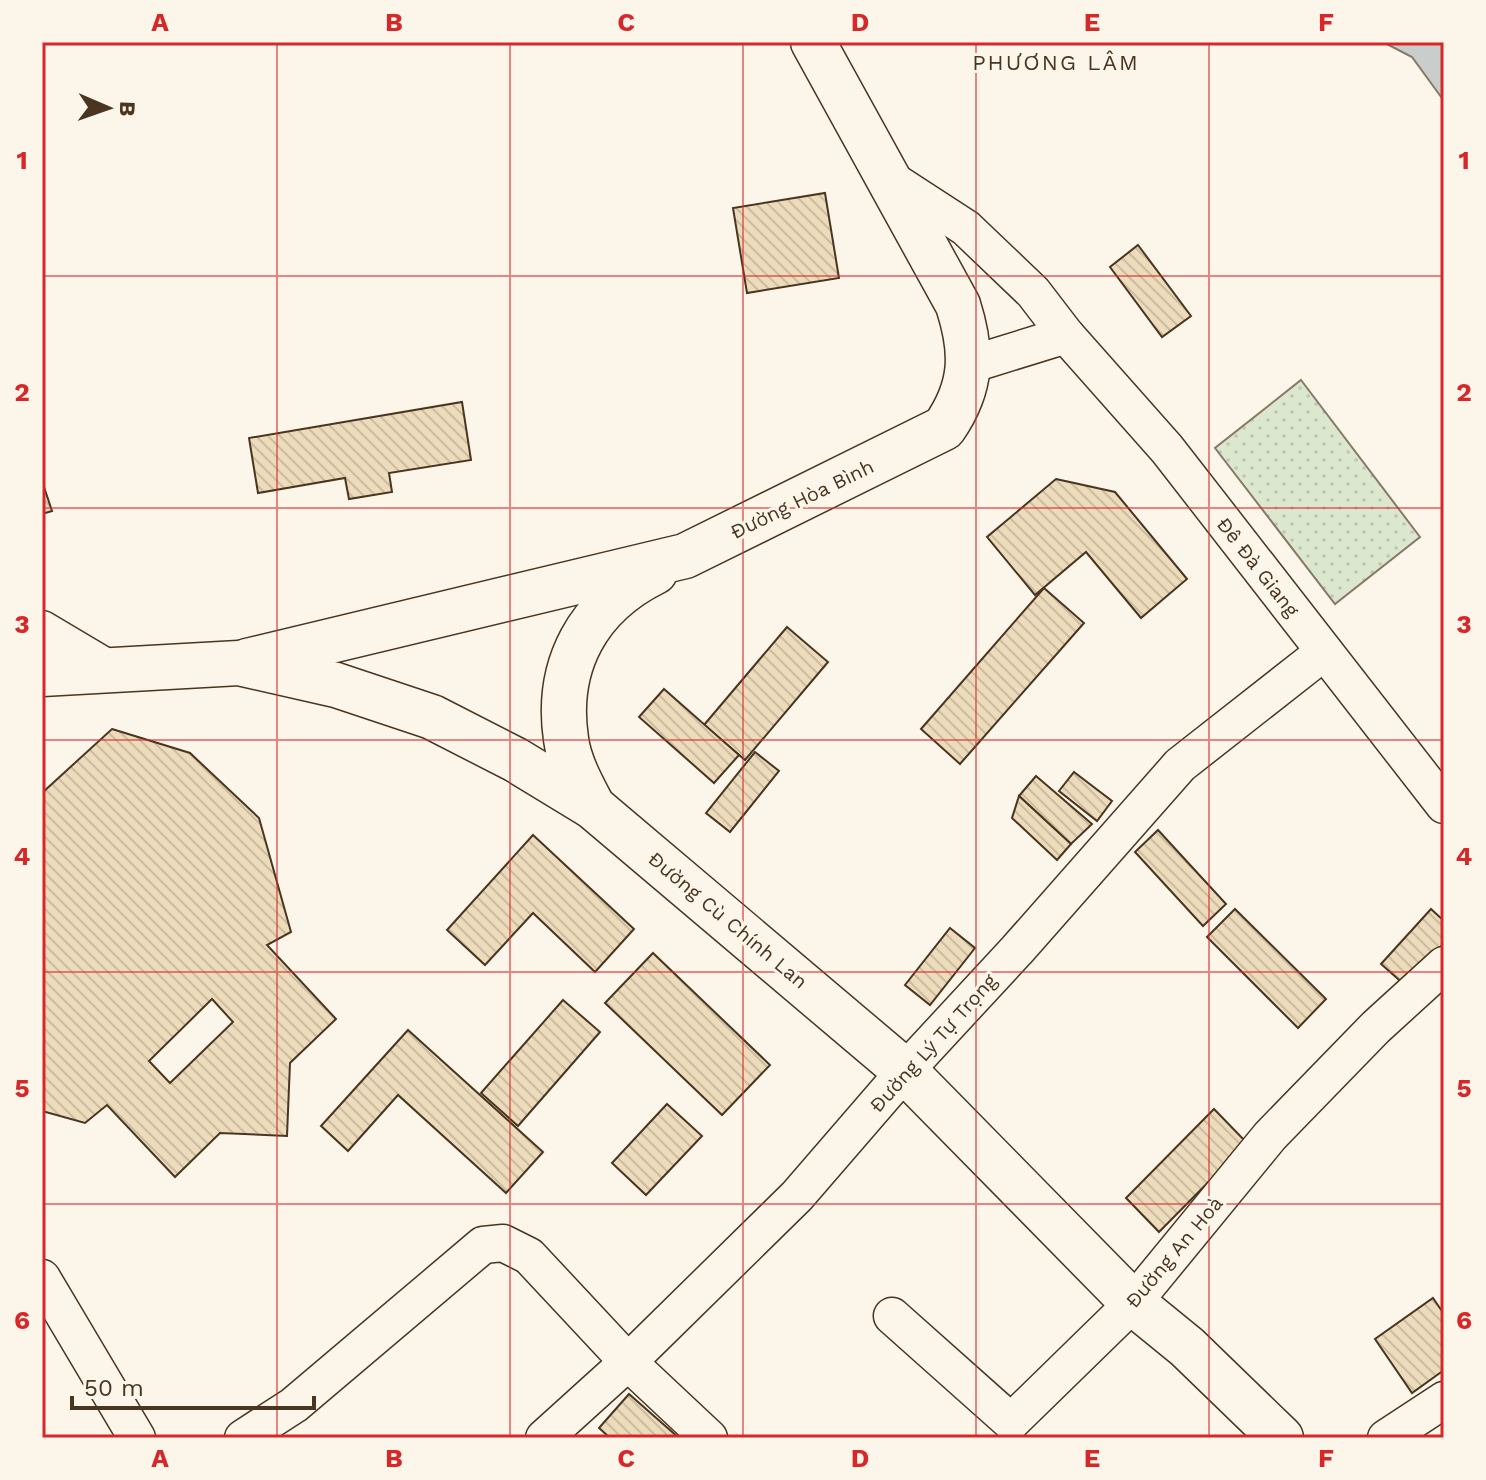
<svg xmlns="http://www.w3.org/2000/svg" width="1486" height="1480" viewBox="0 0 1486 1480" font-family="'Work Sans',sans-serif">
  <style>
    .grass { fill: url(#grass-dots); stroke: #887966; stroke-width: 2 }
    .water { fill: #c9cecd; stroke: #887966; stroke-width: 2 }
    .building { fill: url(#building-back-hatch); stroke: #4a3520; stroke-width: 2; fill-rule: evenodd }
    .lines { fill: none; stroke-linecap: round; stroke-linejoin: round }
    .minor-casing { stroke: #4a3520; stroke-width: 39 }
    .major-casing { stroke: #4a3520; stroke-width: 47 }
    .minor { stroke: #fbf6e9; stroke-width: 36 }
    .major { stroke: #fbf6e9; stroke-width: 44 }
    .grid { fill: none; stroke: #d62828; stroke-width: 2; stroke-opacity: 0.55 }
    .labels { text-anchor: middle; stroke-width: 6; stroke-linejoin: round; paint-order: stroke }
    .street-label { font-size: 20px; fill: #4a3520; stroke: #fbf6e9 }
    .neighbourhood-label { font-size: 22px; letter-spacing: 2px; fill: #4a3520; stroke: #fbf6e9 }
    .neatline { fill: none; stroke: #d62828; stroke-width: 3 }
    .grid-label { font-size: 26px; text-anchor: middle; font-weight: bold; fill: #d62828 }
  </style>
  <defs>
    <pattern id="grass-dots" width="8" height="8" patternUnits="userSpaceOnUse" patternTransform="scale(2)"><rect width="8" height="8" fill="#dce7d0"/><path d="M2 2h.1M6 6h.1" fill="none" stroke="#bec7b2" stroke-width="1.8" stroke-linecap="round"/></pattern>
    <pattern id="building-back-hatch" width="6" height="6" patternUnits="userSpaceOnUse" patternTransform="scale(2)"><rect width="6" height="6" fill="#ecdcbc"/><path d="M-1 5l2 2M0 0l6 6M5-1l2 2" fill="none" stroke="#ccbda1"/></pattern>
  </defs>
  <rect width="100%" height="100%" fill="#fbf6e9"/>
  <path class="grass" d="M 1301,380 L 1420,537 L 1335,604 L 1215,448 Z"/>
  <path class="water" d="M 1383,42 L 1444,42 L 1444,101 L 1412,57 Z"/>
  <g class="building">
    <path d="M 825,193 L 839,278 L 747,293 L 733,208 Z"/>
    <path d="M 1138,245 L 1191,316 L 1162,337 L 1110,267 Z"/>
    <path d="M 462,402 L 471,460 L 389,473 L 392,492 L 349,499 L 345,478 L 258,493 L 249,438 Z"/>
    <path d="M 1056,479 L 1115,492 L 1187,579 L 1141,618 L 1086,552 L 1035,595 L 987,537 Z"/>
    <path d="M 42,481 L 52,511 L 42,514 Z"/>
    <path d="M 1044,588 L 1084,623 L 960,764 L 921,729 Z"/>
    <path d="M 787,627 L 828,662 L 745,760 L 704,725 Z"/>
    <path d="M 664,689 L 739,755 L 714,783 L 639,717 Z"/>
    <path d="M 112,729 L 190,753 L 259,818 L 291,932 L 267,945 L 336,1019 L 290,1063 L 287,1136 L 220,1133 L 175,1177 L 107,1105 L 85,1123 L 42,1111 L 42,793 ZM 212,999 L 233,1022 L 170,1083 L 149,1061 Z"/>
    <path d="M 755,752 L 779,771 L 730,832 L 706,813 Z"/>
    <path d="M 1074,772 L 1112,801 L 1097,821 L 1059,791 Z"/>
    <path d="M 1036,776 L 1092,824 L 1071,844 L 1019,796 Z"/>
    <path d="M 1019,796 L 1071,844 L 1057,860 L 1012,818 Z"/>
    <path d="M 1158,830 L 1226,904 L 1203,926 L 1135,852 Z"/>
    <path d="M 533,835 L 634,929 L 595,972 L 533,913 L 485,965 L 447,930 Z"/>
    <path d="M 1235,909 L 1326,999 L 1298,1028 L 1207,937 Z"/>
    <path d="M 1431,909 L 1444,921 L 1444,943 L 1406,986 L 1381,964 Z"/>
    <path d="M 950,928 L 975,948 L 930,1005 L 905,985 Z"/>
    <path d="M 653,953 L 770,1065 L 722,1115 L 605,1003 Z"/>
    <path d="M 563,1000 L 600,1032 L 518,1126 L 481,1093 Z"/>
    <path d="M 408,1030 L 543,1152 L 506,1193 L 398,1095 L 348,1151 L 321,1126 Z"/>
    <path d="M 667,1104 L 702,1136 L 646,1195 L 612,1163 Z"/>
    <path d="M 1214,1109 L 1247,1143 L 1159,1232 L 1126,1198 Z"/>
    <path d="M 1433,1298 L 1444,1314 L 1444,1370 L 1412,1393 L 1375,1339 Z"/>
    <path d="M 629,1394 L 679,1438 L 610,1438 L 599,1428 Z"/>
  </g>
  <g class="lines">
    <defs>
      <g id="minor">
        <path d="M 886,176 L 966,228 L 1033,292 L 1066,335"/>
        <path d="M 969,365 L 1066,335 L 1167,449 L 1444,805"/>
        <path d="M 42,629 L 111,670"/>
        <path d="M 42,1278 L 137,1438"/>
        <path d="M 892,1316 L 1011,1422 L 1133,1303 L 1270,1136 L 1376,1027 L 1444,965"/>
        <path d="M 243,1438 L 294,1405 L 483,1245 L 503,1243 L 529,1256 L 628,1362 L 709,1438"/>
        <path d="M 544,1438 L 628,1362 L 797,1196 L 905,1071 L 1017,950 L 1180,765 L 1324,652"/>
        <path d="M 1386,1438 L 1444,1400"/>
      </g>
      <g id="major">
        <path d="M 247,661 L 685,556 L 944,428 C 973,386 973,352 958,305 L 813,42"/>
        <path d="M 42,674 L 239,663 L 336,685 L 432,717 L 516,760 L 593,807 L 905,1071 L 1133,1303 L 1187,1347 L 1281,1438"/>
        <path d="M 593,807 C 582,786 569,763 566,739 C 555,665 588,605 655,572"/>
      </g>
    </defs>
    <use href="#minor" class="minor-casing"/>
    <use href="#major" class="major-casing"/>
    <use href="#minor" class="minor"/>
    <use href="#major" class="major"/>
  </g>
  <path class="grid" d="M 277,42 L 277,1438M 510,42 L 510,1438M 743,42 L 743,1438M 976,42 L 976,1438M 1209,42 L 1209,1438M 42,276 L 1444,276M 42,508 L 1444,508M 42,740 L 1444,740M 42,972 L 1444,972M 42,1204 L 1444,1204"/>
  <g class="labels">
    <g class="street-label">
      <text transform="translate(802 499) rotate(-26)" y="7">Đường Hòa Bình</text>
      <text transform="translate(1258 567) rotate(52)" y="7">Đê Đà Giang</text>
      <text transform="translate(728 920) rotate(40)" y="7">Đường Cù Chính Lan</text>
      <text transform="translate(933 1043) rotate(-48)" y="7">Đường Lý Tự Trọng</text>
      <text transform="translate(1174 1252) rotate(-50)" y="7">Đường An Hoà</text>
    </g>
    <g class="neighbourhood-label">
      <text x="1056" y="70">PHƯƠNG LÂM</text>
    </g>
  </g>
  <rect width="1486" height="1480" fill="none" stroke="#fbf6e9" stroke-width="88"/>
  <g transform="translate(108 108) rotate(92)" stroke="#fbf6e9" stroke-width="6" paint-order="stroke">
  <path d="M0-6L14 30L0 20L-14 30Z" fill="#4a3520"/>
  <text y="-12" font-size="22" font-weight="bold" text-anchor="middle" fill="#4a3520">B</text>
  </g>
  <path d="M72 1396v12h242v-12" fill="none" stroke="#4a3520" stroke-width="4"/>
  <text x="84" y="1396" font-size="24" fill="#4a3520" stroke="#fbf6e9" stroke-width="6" paint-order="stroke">50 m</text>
  <rect x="44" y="44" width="1398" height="1392" class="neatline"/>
  <g class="grid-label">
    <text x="160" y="31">A</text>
    <text x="394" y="31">B</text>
    <text x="626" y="31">C</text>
    <text x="860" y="31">D</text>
    <text x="1092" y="31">E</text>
    <text x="1326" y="31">F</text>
    <text x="22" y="169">1</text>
    <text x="1464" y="169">1</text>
    <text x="22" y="401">2</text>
    <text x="1464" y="401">2</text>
    <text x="22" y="633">3</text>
    <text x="1464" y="633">3</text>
    <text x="22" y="865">4</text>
    <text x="1464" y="865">4</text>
    <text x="22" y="1097">5</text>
    <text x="1464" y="1097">5</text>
    <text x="22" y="1329">6</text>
    <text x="1464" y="1329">6</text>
    <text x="160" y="1467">A</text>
    <text x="394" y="1467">B</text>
    <text x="626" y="1467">C</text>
    <text x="860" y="1467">D</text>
    <text x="1092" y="1467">E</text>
    <text x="1326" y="1467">F</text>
  </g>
</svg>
